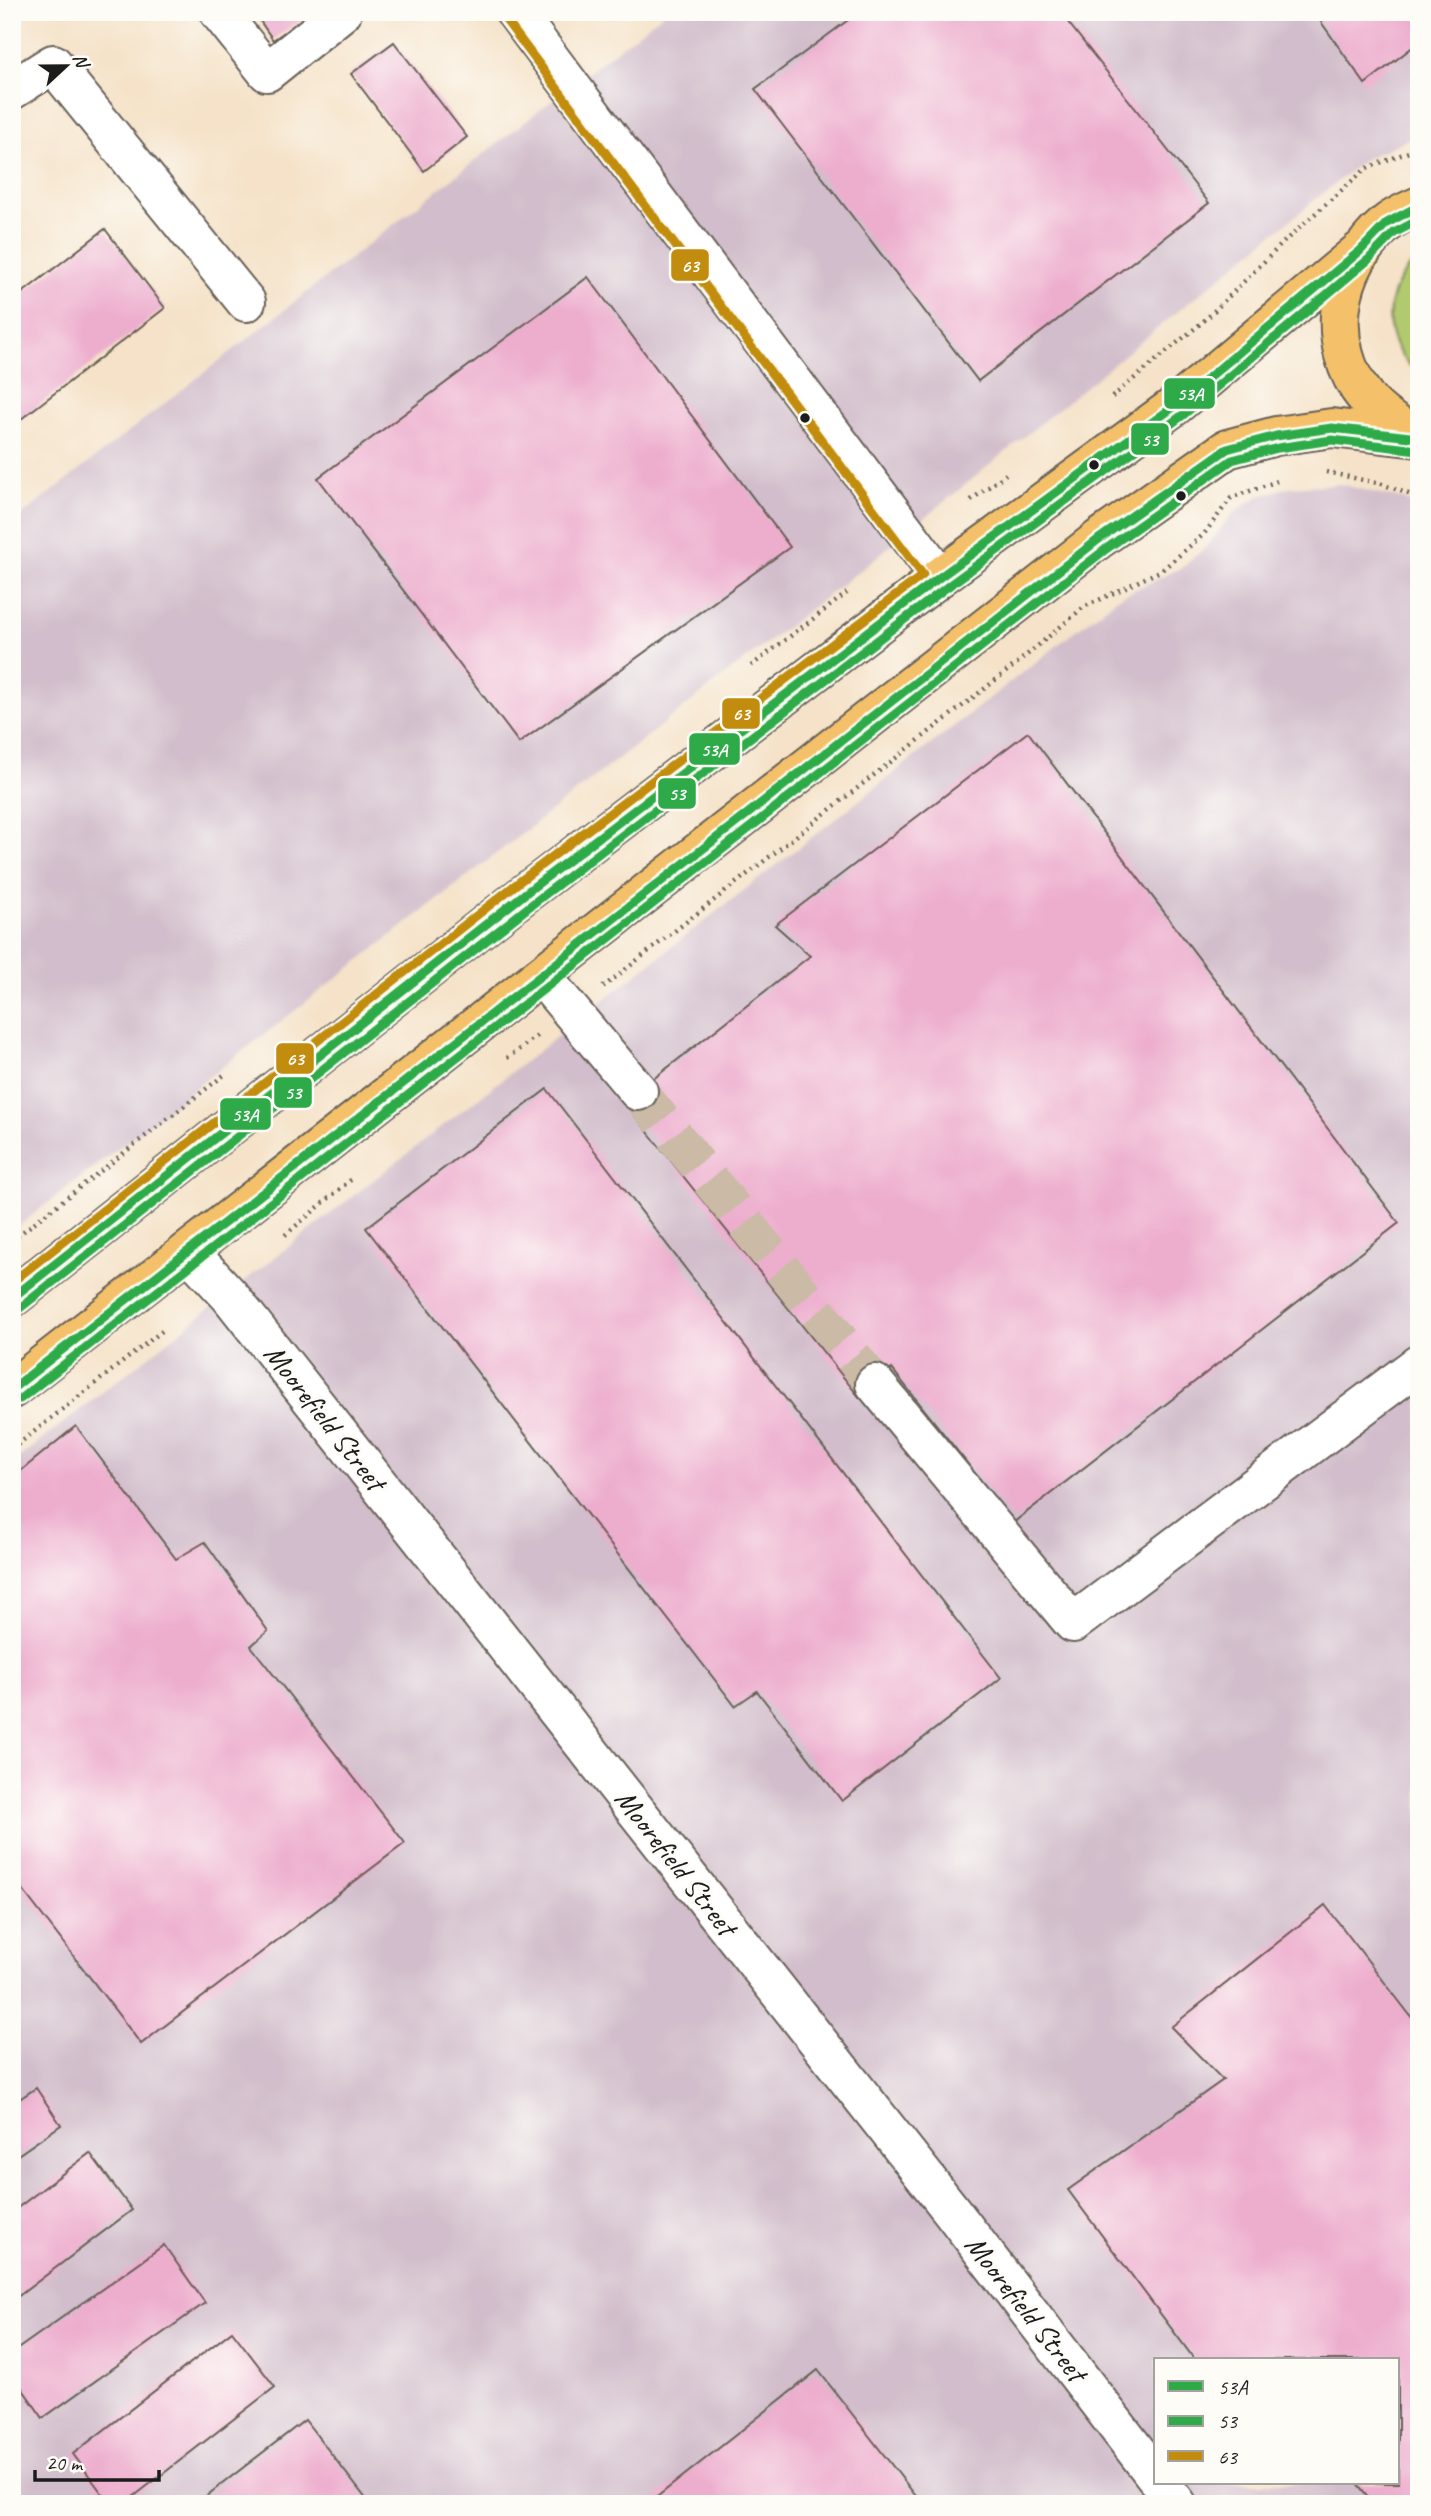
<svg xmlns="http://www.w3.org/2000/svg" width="1431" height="2516" viewBox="0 0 1431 2516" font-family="Caveat,sans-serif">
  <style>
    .industrial { fill: #d1bdcb; fill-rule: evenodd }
    .green { fill: #b1ca6f; stroke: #667346; stroke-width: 2 }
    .building { fill: #edaece }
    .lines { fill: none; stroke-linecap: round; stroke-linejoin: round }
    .minor-tunnel { stroke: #cabaa6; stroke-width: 38; stroke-dasharray: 38 19; stroke-linecap: butt }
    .minor-casing { stroke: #686158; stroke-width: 42 }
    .major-casing { stroke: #686158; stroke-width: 42 }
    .path { stroke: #686158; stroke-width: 4.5; stroke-dasharray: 2 5; stroke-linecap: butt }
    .minor { stroke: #fff; stroke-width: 38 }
    .major { stroke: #f4c16a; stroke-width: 38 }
    .bus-1-casing { stroke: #fdfcf7; stroke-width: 14 }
    .bus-2-casing { stroke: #fdfcf7; stroke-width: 14 }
    .bus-3-casing { stroke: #fdfcf7; stroke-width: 14 }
    .bus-1 { stroke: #2eab48; stroke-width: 9 }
    .bus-2 { stroke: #2eab48; stroke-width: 9 }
    .bus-3 { stroke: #c28c0f; stroke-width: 9 }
    .bus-dot { fill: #1c1c1c; stroke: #fdfcf7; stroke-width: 2.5 }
    .labels { text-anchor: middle; stroke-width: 6; stroke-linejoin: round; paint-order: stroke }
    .street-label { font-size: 30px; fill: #1c1c1c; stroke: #fdfcf7 }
    .line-badge { stroke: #fdfcf7; stroke-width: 2.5 }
    .badge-label { font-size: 19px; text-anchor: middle; font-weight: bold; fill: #fff }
  </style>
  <rect width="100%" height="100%" fill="#fdfcf7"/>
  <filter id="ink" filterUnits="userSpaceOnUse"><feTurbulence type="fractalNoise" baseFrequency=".0143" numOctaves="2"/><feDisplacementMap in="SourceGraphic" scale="14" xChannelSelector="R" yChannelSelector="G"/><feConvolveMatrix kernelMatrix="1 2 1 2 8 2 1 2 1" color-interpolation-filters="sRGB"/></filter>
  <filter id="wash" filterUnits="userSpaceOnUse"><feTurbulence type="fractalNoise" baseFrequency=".00686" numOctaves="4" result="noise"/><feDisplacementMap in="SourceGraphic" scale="28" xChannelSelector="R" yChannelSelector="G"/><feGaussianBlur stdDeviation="1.57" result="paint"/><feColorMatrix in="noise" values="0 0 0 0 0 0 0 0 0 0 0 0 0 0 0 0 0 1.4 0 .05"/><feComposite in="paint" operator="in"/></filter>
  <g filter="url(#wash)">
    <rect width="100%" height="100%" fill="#f5e2c8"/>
    <g class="industrial">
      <path d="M 665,12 L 1419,12 L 1419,134 L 1365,159 L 863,568 L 12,1231 L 12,523 Z"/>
      <path d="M 1340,484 L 1401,499 L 1419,507 L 1419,2504 L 12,2504 L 12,1463 L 1119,597 L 1181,568 L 1206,547 L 1233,513 L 1259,496 L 1289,487 ZM 1156,2360 L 1398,2360 L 1398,2483 L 1156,2483 Z"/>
    </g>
    <path class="green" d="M 1419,258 L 1419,373 C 1378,344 1381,288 1419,258 Z"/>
    <g id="blocks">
      <g class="building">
        <path d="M 254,12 L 313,12 L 273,40 Z"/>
        <path d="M 859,12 L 1060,12 L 1209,203 L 978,381 L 755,89 Z"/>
        <path d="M 1314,12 L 1419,12 L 1419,42 L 1365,84 Z"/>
        <path d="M 394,42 L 467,137 L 424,171 L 351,74 Z"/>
        <path d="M 105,229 L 165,308 L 12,426 L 12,301 Z"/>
        <path d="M 588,277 L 790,547 L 519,743 L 318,478 Z"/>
        <path d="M 1028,732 L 1399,1223 L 1014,1522 L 892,1369 L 860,1398 L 624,1102 L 810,956 L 775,925 Z"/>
        <path d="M 547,1089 L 1001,1678 L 842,1801 L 757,1691 L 735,1706 L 366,1228 Z"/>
        <path d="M 76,1426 L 176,1559 L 205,1542 L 268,1631 L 251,1646 L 405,1843 L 141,2044 L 12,1876 L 12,1478 Z"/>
        <path d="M 1325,1905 L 1419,2027 L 1419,2504 L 1373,2504 L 1356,2483 L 1398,2483 L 1398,2360 L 1195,2360 L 1068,2190 L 1223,2080 L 1171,2027 Z"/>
        <path d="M 36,2088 L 61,2125 L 12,2159 L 12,2104 Z"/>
        <path d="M 90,2153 L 132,2210 L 12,2301 L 12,2212 Z"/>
        <path d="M 164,2245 L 205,2303 L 43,2418 L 12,2374 L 12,2353 Z"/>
        <path d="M 232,2331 L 275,2387 L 124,2504 L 110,2504 L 73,2454 Z"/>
        <path d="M 818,2370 L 922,2504 L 648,2504 Z"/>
        <path d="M 305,2420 L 370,2504 L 196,2504 Z"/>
      </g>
    </g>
  </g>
  <g filter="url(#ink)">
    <use href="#blocks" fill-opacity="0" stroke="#686158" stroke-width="2"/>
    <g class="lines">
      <path class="minor-tunnel" d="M 638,1091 L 875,1384"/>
      <defs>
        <g id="minor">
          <path d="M 219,12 L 267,72 L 342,12"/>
          <path d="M 515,12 L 940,577"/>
          <path d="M 12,90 L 53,64 L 246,302"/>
          <path d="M 542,977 L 638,1091"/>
          <path d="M 190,1253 L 230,1296 L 951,2210 L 1156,2477"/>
          <path d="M 875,1384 L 1073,1623 L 1419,1364"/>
          <path d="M 1161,2483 L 1177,2504"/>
        </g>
        <g id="major">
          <path d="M 1417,437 C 1399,427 1379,414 1366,398 C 1323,345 1335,267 1386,224 C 1395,216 1408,211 1419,206"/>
          <path d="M 12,1298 L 527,892 L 940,577 L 1176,405 L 1360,251"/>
          <path d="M 12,1389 L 1099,539 L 1227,449 L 1276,436 L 1332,428 L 1418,438"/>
        </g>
      </defs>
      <use href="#minor" class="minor-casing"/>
      <use href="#major" class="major-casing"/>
      <g class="path">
        <path d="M 1112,397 L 1206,319 L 1292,234 L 1367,168 L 1419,148"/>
        <path d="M 1326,472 L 1382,484 L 1419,498"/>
        <path d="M 971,500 L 1006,474"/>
        <path d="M 751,666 L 847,593"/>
        <path d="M 603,987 L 1016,664 L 1084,607 L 1162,570 L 1204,534 L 1231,498 L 1277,481"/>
        <path d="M 507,1058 L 540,1034"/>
        <path d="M 285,1235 L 354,1177"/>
        <path d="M 12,1240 L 224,1075"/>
        <path d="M 12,1449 L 162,1331"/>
      </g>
      <use href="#minor" class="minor"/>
      <use href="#major" class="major"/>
      <defs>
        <g id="bus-1">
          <path d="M 12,1298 L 527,892 L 940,577 L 1176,405 L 1360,251 L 1387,223 L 1419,206"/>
          <path d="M 12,1389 L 1099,539 L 1227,449 L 1276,436 L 1332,428 L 1419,438"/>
        </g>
        <g id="bus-2">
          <path d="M 20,1308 L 535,902 L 947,587 L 1183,415 L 1368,260 L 1394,233 L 1419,220"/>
          <path d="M 20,1399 L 1106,549 L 1232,460 L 1278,448 L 1332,440 L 1418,450"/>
        </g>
        <path id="bus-3" d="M 12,1282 L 519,882 L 923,575 L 505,19"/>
      </defs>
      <use href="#bus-1" class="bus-1-casing"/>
      <use href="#bus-2" class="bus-2-casing"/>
      <use href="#bus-3" class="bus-3-casing"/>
      <use href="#bus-1" class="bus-1"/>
      <use href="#bus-2" class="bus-2"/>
      <use href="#bus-3" class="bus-3"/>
    </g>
  </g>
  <g class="bus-dot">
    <circle cx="805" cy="418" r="6"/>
    <circle cx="1094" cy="465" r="6"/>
    <circle cx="1181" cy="496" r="6"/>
  </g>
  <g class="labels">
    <g class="street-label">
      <text transform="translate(325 1417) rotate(52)" y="10">Moorefield Street</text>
      <text transform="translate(676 1862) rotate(52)" y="10">Moorefield Street</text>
      <text transform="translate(1026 2308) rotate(52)" y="10">Moorefield Street</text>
    </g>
  </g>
  <g class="line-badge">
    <rect x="670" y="248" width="40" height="34" rx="7" fill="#c28c0f"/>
    <rect x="1163" y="377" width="53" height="33" rx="7" fill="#2eab48"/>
    <rect x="1130" y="422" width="40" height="34" rx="7" fill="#2eab48"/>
    <rect x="721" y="697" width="40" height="33" rx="7" fill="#c28c0f"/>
    <rect x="688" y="732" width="53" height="34" rx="7" fill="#2eab48"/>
    <rect x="657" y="777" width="40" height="33" rx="7" fill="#2eab48"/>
    <rect x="275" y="1042" width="40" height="33" rx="7" fill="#c28c0f"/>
    <rect x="273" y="1076" width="40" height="33" rx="7" fill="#2eab48"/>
    <rect x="219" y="1097" width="53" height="34" rx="7" fill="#2eab48"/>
  </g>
  <g class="badge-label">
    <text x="690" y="272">63</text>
    <text x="1190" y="400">53A</text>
    <text x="1150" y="446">53</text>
    <text x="741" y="720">63</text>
    <text x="714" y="756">53A</text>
    <text x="677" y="800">53</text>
    <text x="295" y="1065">63</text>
    <text x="293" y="1099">53</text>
    <text x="245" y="1121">53A</text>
  </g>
  <rect width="1431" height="2516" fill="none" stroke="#fdfcf7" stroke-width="42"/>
  <rect x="1154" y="2358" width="245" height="126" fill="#fdfcf7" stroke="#a3a29f" stroke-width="2"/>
  <rect x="1168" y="2381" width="35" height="10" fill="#2eab48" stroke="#a3a29f" stroke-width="2"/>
  <text x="1218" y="2394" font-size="21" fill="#1c1c1c">53A</text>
  <rect x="1168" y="2416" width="35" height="10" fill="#2eab48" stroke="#a3a29f" stroke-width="2"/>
  <text x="1218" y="2428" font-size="21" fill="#1c1c1c">53</text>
  <rect x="1168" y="2451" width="35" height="10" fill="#c28c0f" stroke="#a3a29f" stroke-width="2"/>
  <text x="1218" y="2464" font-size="21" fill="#1c1c1c">63</text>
  <g transform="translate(66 66) rotate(68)" stroke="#fdfcf7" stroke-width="5" paint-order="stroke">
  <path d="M0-5L12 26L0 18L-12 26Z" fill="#1c1c1c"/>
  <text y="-10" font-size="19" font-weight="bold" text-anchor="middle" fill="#1c1c1c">N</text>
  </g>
  <path d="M35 2470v10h124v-10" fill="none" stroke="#1c1c1c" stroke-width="3.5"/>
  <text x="46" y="2470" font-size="21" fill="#1c1c1c" stroke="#fdfcf7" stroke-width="5" paint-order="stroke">20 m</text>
</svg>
